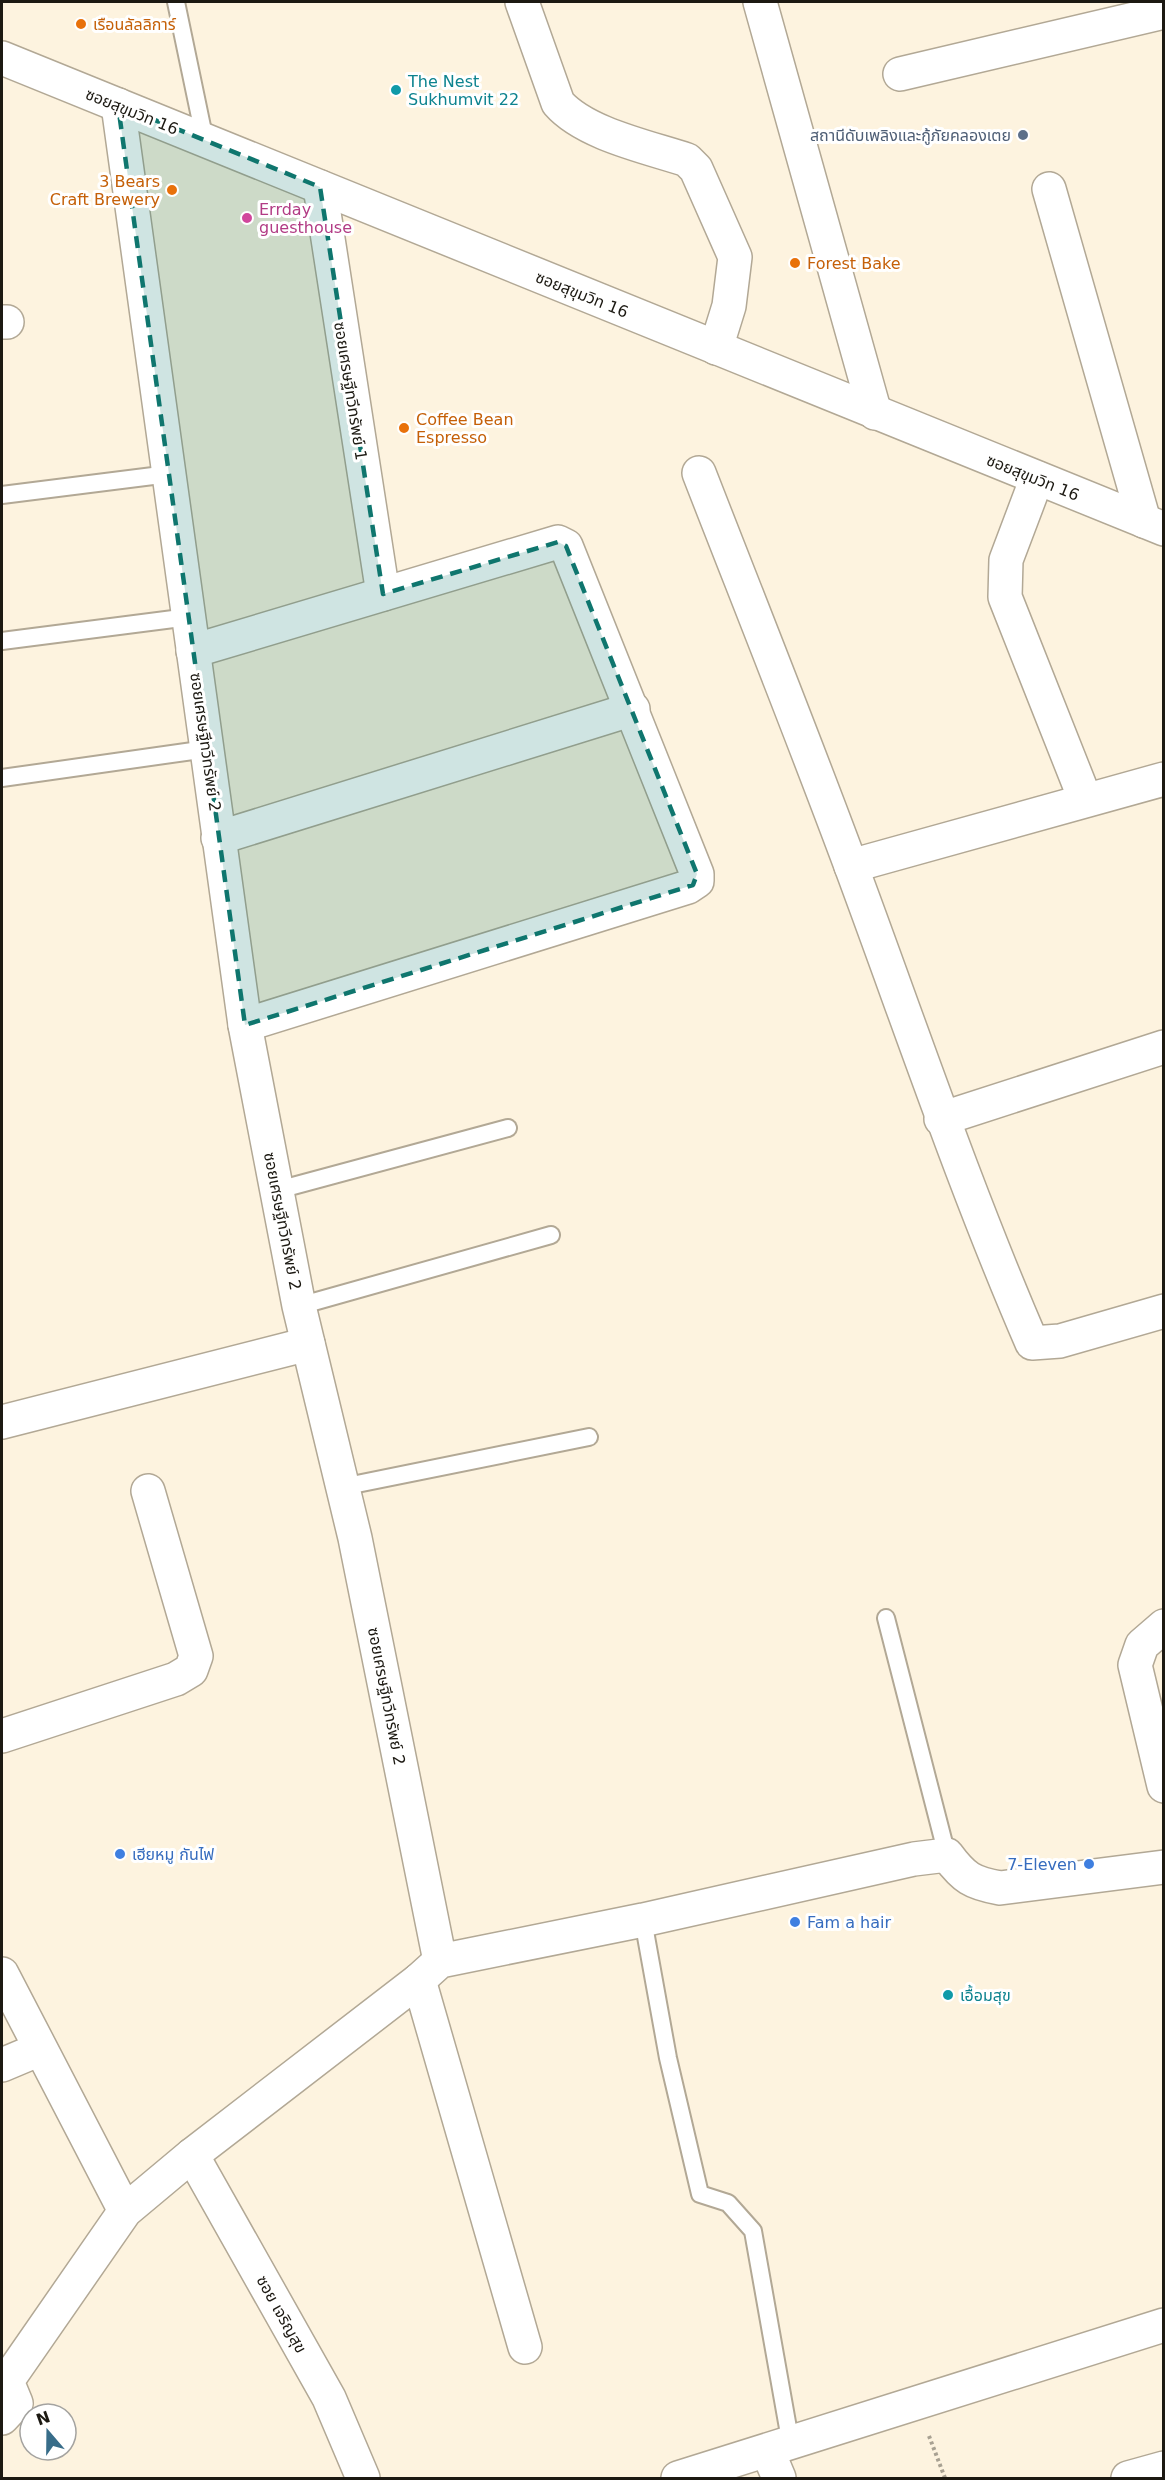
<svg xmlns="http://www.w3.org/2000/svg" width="1165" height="2480" viewBox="0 0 1165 2480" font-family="'DejaVu Sans','Noto Sans Thai',sans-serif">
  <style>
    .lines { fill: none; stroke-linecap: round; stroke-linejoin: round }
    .lane-casing { stroke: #b2a895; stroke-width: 20 }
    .street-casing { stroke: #b2a895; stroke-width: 36 }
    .path { stroke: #a8a192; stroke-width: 4; stroke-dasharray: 3 3; stroke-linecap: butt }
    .lane { stroke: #fff; stroke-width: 16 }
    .street { stroke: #fff; stroke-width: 33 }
    .marked { fill: #0f766e; fill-opacity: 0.2; stroke: #0f766e; stroke-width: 4.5; stroke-dasharray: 12 8; stroke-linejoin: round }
    .food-dot { fill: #e8710a; stroke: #fff; stroke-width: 2 }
    .culture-dot { fill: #0f9aa8; stroke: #fff; stroke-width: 2 }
    .service-dot { fill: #5c6f8a; stroke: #fff; stroke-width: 2 }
    .hotel-dot { fill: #d1479c; stroke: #fff; stroke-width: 2 }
    .shop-dot { fill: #3f7fe0; stroke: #fff; stroke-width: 2 }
    .labels { text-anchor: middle; stroke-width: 6; stroke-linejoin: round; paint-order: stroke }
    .food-label { font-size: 16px; fill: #c56008; stroke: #fff; text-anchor: start }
    .culture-label { font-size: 16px; fill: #0d838f; stroke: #fff; text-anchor: start }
    .street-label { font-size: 16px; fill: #1c1912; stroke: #fff }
    .service-label { font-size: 16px; fill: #4e5e75; stroke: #fff; text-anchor: end }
    .hotel-label { font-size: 16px; fill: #b23c85; stroke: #fff; text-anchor: start }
    .shop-label { font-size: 16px; fill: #366cbe; stroke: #fff; text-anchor: start }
  </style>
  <rect width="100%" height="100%" fill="#fdf3df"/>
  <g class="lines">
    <defs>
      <g id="lane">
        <path d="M 176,2 L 205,141"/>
        <path d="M 2,495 L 169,474"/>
        <path d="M 2,641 L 189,617"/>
        <path d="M 2,778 L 207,749"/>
        <path d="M 278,1190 L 508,1128"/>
        <path d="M 299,1306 L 551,1235"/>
        <path d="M 342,1487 L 589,1437"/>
        <path d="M 886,1618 L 947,1855"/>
        <path d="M 643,1920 L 668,2058 L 700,2194 L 728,2203 L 753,2231 L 791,2445"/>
      </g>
      <g id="street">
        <path d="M 522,2 L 558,103 C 585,134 648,147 687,160 L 696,169 L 735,257 L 729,306 L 716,348"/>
        <path d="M 760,2 L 875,413"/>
        <path d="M 2,58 L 1164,529"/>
        <path d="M 900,74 L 1164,12"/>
        <path d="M 118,105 L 245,1025 L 299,1306 L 355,1538 L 440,1961"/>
        <path d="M 320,187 L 383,594"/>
        <path d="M 1049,189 L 1144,521"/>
        <path d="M 2,322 L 7,322"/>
        <path d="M 699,473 C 750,604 802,734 851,866 C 910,1025 964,1186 1032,1343 L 1060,1341 L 1164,1311"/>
        <path d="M 1037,478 L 1006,560 L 1005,597 L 1085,799"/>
        <path d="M 193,651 L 558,542 L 566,546 L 697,874 L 697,881 L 688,887 L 245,1025"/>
        <path d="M 218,838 L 633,709"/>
        <path d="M 851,866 L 1164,779"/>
        <path d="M 941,1119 L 1164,1047"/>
        <path d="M 2,1422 L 308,1344"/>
        <path d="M 1164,1626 L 1142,1645 L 1135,1665 L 1164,1786"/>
        <path d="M 2,1736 L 176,1679 L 191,1670 L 196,1656 L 148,1491"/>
        <path d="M 2,1974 L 125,2211"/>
        <path d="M 419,1980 L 525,2347"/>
        <path d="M 2,2065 L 40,2049"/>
        <path d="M 192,2155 L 329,2398 L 363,2478"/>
        <path d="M 2,2418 L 16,2403 L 7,2381 L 125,2211 L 192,2155 L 419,1980 L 440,1961 L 643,1920 L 914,1859 L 947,1855 C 964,1878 972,1883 1000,1888 L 1164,1867"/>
        <path d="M 768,2452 L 779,2478"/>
        <path d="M 678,2478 L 1164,2325"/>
        <path d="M 1128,2478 L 1164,2468"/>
      </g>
    </defs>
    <use href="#lane" class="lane-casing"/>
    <use href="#street" class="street-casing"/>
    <path class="path" d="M 929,2436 L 945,2478"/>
    <use href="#lane" class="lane"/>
    <use href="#street" class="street"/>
  </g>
  <path class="marked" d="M 118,105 L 320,187 L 383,594 L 558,542 L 566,546 L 697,874 L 693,885 L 245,1025 Z"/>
  <g class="food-dot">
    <circle cx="81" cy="24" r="6"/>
    <circle cx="172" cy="190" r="6"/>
    <circle cx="795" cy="263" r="6"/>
    <circle cx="404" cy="428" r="6"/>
  </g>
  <g class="culture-dot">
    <circle cx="396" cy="90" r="6"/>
    <circle cx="948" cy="1995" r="6"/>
  </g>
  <circle class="service-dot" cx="1023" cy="135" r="6"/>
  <circle class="hotel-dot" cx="247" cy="218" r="6"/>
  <g class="shop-dot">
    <circle cx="120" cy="1854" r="6"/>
    <circle cx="1089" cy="1864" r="6"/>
    <circle cx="795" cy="1922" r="6"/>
  </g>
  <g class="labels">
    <g class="food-label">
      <text x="93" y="30">เรือนลัลลิการ์</text>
      <text x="160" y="187" text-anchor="end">3 Bears<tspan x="160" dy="18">Craft Brewery</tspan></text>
      <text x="807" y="269">Forest Bake</text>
      <text x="416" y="425">Coffee Bean<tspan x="416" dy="18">Espresso</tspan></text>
    </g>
    <g class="culture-label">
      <text x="408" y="87">The Nest<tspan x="408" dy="18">Sukhumvit 22</tspan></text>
      <text x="960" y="2001">เอื้อมสุข</text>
    </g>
    <g class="street-label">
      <text transform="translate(132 111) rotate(22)" y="6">ซอยสุขุมวิท 16</text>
      <text transform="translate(582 294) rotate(22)" y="6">ซอยสุขุมวิท 16</text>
      <text transform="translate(351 391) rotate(81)" y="6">ซอยเศรษฐีทวีทรัพย์ 1</text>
      <text transform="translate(1033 477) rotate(22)" y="6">ซอยสุขุมวิท 16</text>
      <text transform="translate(206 742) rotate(82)" y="6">ซอยเศรษฐีทวีทรัพย์ 2</text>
      <text transform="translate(283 1221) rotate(79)" y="6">ซอยเศรษฐีทวีทรัพย์ 2</text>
      <text transform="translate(387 1696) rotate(79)" y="6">ซอยเศรษฐีทวีทรัพย์ 2</text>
      <text transform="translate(282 2314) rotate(61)" y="6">ซอย เจริญสุข</text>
    </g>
    <g class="service-label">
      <text x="1011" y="141">สถานีดับเพลิงและกู้ภัยคลองเตย</text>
    </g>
    <g class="hotel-label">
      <text x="259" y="215">Errday<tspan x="259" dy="18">guesthouse</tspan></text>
    </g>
    <g class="shop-label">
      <text x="132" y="1860">เฮียหมู กันไฟ</text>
      <text x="1077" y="1870" text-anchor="end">7-Eleven</text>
      <text x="807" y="1928">Fam a hair</text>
    </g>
  </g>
  <rect width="1165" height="2480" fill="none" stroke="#1c1912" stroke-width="6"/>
  <g transform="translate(48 2432) rotate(340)"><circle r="28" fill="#ffffff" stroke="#a4a3a0" stroke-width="1.5"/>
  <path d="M0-4.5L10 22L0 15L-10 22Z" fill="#386d89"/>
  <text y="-9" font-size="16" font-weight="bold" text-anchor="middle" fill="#1c1912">N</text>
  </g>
</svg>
